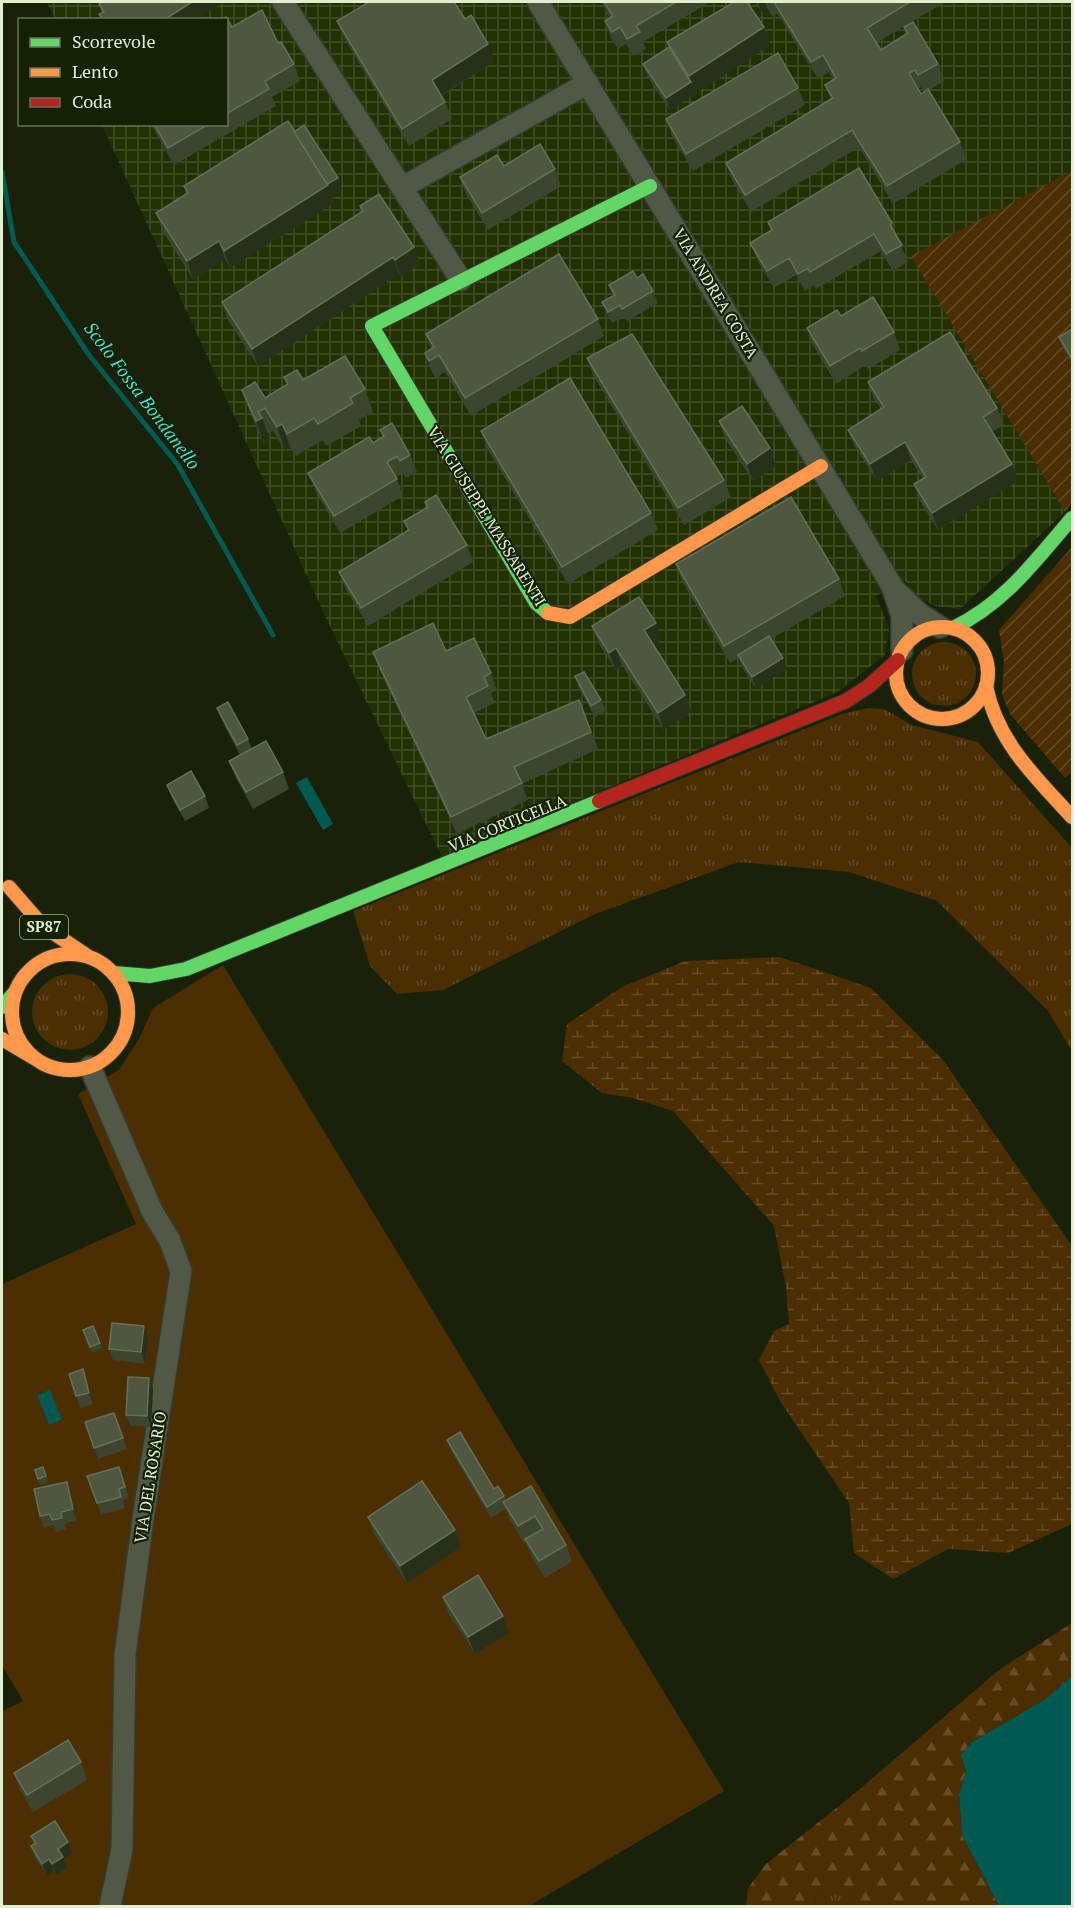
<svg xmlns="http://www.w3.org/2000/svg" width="1074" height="1908" viewBox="0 0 1074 1908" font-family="'PT Serif',serif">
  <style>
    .industrial { fill: url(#industrial-grid) }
    .grass { fill: url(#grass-tufts) }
    .forest { fill: url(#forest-firs) }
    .wetland { fill: url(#wetland-marsh) }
    .park { fill: #4b2e02 }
    .garden { fill: url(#garden-furrows) }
    .water { fill: #025a52 }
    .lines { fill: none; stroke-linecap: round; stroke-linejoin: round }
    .stream { stroke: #025a52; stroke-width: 5 }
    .street-casing { stroke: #363c2c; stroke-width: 24 }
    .fast-casing { stroke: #363c2c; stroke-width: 16 }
    .slow-casing { stroke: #363c2c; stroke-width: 16 }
    .jam-casing { stroke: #363c2c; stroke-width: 16 }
    .street { stroke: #515845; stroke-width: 21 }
    .fast { stroke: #63d668; stroke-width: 14 }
    .slow { stroke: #ff974d; stroke-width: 14 }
    .jam { stroke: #b3261e; stroke-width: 14 }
    .wall { fill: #3d4530; fill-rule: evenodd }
    .shaded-wall { fill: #282f1a }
    .building { fill: #4f5741; stroke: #666f58; stroke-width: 1.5 }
    .labels { text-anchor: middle; stroke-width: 4.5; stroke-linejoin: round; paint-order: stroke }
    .shield { fill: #162004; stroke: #a4b093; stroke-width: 1.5 }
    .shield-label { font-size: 15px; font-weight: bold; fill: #e1eed0 }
    .street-label { font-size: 16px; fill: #e1eed0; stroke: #162004 }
    .water-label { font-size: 18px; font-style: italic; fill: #43dfd0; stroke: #162004 }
  </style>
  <defs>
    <pattern id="industrial-grid" width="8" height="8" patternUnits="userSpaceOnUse" patternTransform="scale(1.5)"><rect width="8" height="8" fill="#233102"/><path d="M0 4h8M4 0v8" fill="none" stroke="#434f26"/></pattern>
    <pattern id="grass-tufts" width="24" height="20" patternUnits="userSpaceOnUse" patternTransform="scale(1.5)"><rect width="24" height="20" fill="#4b2e02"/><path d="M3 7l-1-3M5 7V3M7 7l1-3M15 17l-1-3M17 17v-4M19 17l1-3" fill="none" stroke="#654d26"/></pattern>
    <pattern id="forest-firs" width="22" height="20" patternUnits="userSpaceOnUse" patternTransform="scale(1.5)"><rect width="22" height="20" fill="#4b2e02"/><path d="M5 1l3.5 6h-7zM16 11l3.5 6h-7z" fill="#654d26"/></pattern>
    <pattern id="wetland-marsh" width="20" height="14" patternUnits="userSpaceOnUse" patternTransform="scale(1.5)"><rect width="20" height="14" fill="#4b2e02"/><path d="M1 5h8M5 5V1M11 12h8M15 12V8" fill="none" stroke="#654d26"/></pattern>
    <pattern id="garden-furrows" width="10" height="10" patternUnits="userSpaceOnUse" patternTransform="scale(1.5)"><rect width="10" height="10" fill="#4b2e02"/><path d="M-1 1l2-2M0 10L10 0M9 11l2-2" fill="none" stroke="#654d26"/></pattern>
  </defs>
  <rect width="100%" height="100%" fill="#1a210b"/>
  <path class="industrial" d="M 47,2 L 1072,2 L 1072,171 L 912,257 L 1065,512 L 960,609 L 935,606 L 919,598 L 905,581 L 876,596 L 889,628 L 885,655 L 838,692 L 442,857 L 327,620 L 102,125 L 226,124 L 226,20 L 55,19 Z"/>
  <g class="grass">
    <circle cx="944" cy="674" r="32"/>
    <path d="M 868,708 L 884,709 L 912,725 L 978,742 L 1072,848 L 1072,1051 L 1048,1011 L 937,901 L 849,872 L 739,862 L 595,914 L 443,990 L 397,994 L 370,966 L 353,911 L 842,714 Z"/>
    <circle cx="70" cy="1012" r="38"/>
    <path d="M 834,1886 L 847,1891 L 863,1906 L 814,1906 L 817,1890 Z"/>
  </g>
  <path class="forest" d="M 1072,1623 L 1072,1676 L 1044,1700 L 972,1742 L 961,1755 L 966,1772 L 959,1794 L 962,1835 L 999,1906 L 863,1906 C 846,1890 841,1884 817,1890 L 814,1906 L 746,1906 L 748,1888 L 766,1864 L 854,1794 L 1000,1669 Z"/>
  <path class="wetland" d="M 780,957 L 871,988 L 943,1060 L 1072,1246 L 1072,1524 L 1008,1553 L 948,1549 L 893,1579 L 854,1553 L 849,1503 L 780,1401 L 759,1360 L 774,1331 L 789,1324 L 786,1287 L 774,1226 L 673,1111 L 633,1098 L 602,1093 L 562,1061 L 567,1024 L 622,987 L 685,961 Z"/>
  <path class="park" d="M 223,965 L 724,1791 L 529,1906 L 2,1906 L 2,1711 L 23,1701 L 2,1665 L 2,1284 L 136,1224 L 78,1094 L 119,1070 L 139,1039 L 153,1008 Z"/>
  <g class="garden">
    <path d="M 1072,171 L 1072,502 L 1065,512 L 911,256 Z"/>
    <path d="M 1072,547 L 1072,772 L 1065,778 L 1010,714 L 1002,695 L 1004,662 L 999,630 Z"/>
  </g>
  <g class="water">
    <path d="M 307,777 L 333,824 L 323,830 L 296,783 Z"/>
    <path d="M 50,1390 L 62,1420 L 49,1425 L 37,1395 Z"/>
    <path d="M 1072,1676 L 1072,1906 L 999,1906 L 962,1835 L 959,1794 L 966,1772 L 961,1755 L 972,1742 L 1044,1700 Z"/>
  </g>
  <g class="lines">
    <path class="stream" d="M 2,172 L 14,242 L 89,355 L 178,465 L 273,635"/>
    <defs>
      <g id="street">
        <path d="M 283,2 L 461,280"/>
        <path d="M 538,2 L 892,586 L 902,616 L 902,650"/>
        <path d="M 403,187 L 588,83"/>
        <path d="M 896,591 L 921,615 L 940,627"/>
        <path d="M 90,1067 L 152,1211 L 170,1241 L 181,1271 L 143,1519 L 125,1655 L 122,1849 L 110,1906"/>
      </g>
      <g id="fast">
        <path d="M 548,613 L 536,603 L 372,326 L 650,186"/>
        <path d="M 953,628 C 1004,604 1036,560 1072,518"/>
        <path d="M 113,973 L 150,976 L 186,969 L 599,801"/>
        <path d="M 2,1007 L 15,992"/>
      </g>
      <g id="slow">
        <path d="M 548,613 L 570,617 L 821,466"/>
        <circle cx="942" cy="673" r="46"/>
        <path d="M 986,686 C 997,741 1035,777 1072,817"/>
        <path d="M 9,887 L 43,926 L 89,957"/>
        <circle cx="70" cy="1012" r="58"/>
        <path d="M 2,1039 L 34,1058"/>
      </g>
      <path id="jam" d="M 599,801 L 846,701 L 869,686 L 898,660"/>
    </defs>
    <use href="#street" class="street-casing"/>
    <use href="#fast" class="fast-casing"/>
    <use href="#slow" class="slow-casing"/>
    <use href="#jam" class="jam-casing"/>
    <use href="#street" class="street"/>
    <use href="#fast" class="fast"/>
    <use href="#slow" class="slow"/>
    <use href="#jam" class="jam"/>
  </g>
  <g class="wall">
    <path d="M 602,2 L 710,2 L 643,42 L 646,49 L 634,56 L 626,44 L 618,49 L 611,38 L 605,21 L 610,18 L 606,12 Z"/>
    <path d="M 755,2 L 945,2 L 876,43 L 881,50 L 907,34 L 904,27 L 938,64 L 944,81 L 929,90 L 960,142 L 967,159 L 893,204 L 859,147 L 751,212 L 732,180 L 726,163 L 831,100 L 825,85 L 833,80 L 829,72 L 818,79 L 777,13 L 772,16 L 767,8 L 761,12 ZM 921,87 L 924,92 L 921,94 L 918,89 Z"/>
    <path d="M 465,19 L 495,61 L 441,96 L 445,102 L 452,119 L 409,146 L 344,38 L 337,21 Z"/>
    <path d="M 226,20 L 232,27 L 278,43 L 294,64 L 300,81 L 272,97 L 276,106 L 174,165 L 151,124 L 226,124 Z"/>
    <path d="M 764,27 L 770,45 L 670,110 L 647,76 L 643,64 L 669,47 L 667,42 Z"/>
    <path d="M 798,88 L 805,105 L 693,171 L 672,136 L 666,119 Z"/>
    <path d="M 294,131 L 342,189 L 332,196 L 334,203 L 230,268 L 225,259 L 193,279 L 162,230 L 156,213 L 187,194 L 184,186 Z"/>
    <path d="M 504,166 L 555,169 L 561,186 L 488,230 L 466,194 L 460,177 Z"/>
    <path d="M 360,206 L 414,247 L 420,264 L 401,277 L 399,274 L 258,366 L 228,320 L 222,302 L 362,211 Z"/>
    <path d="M 768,222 L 892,223 L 908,262 L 893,271 L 881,251 L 816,289 L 814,285 L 805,291 L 796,275 L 774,288 L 757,260 L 750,243 L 771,230 Z"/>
    <path d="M 637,278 L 653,291 L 658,303 L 627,321 L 624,317 L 612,323 L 607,314 L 602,302 L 613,296 L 609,285 Z"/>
    <path d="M 841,316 L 894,332 L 900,350 L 868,369 L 866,365 L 836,384 L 813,345 L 807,328 Z"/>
    <path d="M 598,319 L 604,336 L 471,416 L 445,372 L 436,378 L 431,370 L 425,353 L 431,349 L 426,334 Z"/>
    <path d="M 1072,329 L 1072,364 L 1063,348 L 1059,337 Z"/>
    <path d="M 587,358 L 724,480 L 731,497 L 684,525 L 593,375 Z"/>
    <path d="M 284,377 L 365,389 L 373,412 L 359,420 L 361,426 L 326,446 L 323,440 L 296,456 L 290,447 L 285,450 L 273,431 L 267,434 L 270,440 L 264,444 L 250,413 L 242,390 L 265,398 L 287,385 Z"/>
    <path d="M 868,382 L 997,408 L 1004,425 L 992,432 L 1018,481 L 938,530 L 920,501 L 914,484 L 923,479 L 911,460 L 877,481 L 855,447 L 848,430 L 881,409 L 874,399 Z"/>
    <path d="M 719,421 L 770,448 L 776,466 L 753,481 L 725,438 Z"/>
    <path d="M 380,430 L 410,455 L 417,472 L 406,478 L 403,473 L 396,477 L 403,496 L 340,533 L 315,490 L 308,473 L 373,443 L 383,437 Z"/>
    <path d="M 481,431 L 651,513 L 658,530 L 568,584 L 487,448 Z"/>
    <path d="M 425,502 L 467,545 L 473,562 L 368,626 L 346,589 L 339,572 L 408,531 L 404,521 L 427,508 Z"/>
    <path d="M 676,564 L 839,579 L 845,596 L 771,639 L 787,669 L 756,689 L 742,667 L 739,658 L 730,663 L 682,581 Z"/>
    <path d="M 592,626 L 662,640 L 653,645 L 685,695 L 691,712 L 664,730 L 622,665 L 616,670 L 599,644 Z"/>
    <path d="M 446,651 L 491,673 L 497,690 L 491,693 L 495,703 L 474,713 L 486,739 L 579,700 L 598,749 L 522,784 L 528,800 L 457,834 L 379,669 L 373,652 Z"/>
    <path d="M 575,676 L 601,700 L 606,711 L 595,717 L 579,688 Z"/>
    <path d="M 217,708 L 248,739 L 252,749 L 283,772 L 289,789 L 253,809 L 236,778 L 229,761 L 240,755 L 221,719 Z"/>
    <path d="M 167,785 L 205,796 L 209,808 L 185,821 L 171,796 Z"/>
    <path d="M 93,1326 L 102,1348 L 92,1353 L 83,1330 Z"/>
    <path d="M 148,1338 L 145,1364 L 113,1360 L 109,1349 Z"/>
    <path d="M 83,1369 L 93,1404 L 80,1408 L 76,1396 Z"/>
    <path d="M 149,1378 L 153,1389 L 151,1427 L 131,1426 L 126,1415 Z"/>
    <path d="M 114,1413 L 127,1449 L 98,1459 L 85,1422 Z"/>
    <path d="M 447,1440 L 494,1489 L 504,1496 L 506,1501 L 531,1486 L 566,1545 L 572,1562 L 545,1578 L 532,1557 L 526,1542 L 524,1543 L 510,1520 L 506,1509 L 491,1518 L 451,1451 Z"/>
    <path d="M 43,1467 L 48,1482 L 40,1485 L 35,1470 Z"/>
    <path d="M 87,1476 L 123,1478 L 129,1498 L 123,1500 L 125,1508 L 101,1515 Z"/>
    <path d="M 71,1494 L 77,1521 L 65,1523 L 66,1529 L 56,1532 L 54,1525 L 44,1528 L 40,1516 Z"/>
    <path d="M 368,1517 L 461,1547 L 407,1583 L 374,1534 Z"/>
    <path d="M 443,1597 L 503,1616 L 509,1633 L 475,1654 L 449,1614 Z"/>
    <path d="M 81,1762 L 87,1780 L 33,1812 L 20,1790 L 14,1773 Z"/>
    <path d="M 31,1836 L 72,1854 L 64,1859 L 67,1868 L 56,1875 L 54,1871 L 47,1875 L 35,1858 L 31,1846 L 34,1844 Z"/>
  </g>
  <g class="shaded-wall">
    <path d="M 192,2 L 220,2 L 221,4 L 196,20 L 164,20 Z"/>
    <path d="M 758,2 L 765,2 L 767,8 L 761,12 Z"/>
    <path d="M 764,27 L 770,45 L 670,110 L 666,98 L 691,82 L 689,76 Z"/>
    <path d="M 488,44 L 495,61 L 438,97 L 432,80 Z"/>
    <path d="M 338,178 L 342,189 L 332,196 L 334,203 L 230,268 L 224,251 Z"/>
    <path d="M 219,241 L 225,259 L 193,279 L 187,261 Z"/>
    <path d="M 414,247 L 420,264 L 401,277 L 395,260 Z"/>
    <path d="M 393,257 L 399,274 L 258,366 L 252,349 Z"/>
    <path d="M 262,418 L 270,440 L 264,444 L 256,421 Z"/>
    <path d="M 282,424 L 290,447 L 285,450 L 277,427 Z"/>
    <path d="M 905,442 L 911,460 L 877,481 L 870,464 Z"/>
    <path d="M 770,448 L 776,466 L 753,481 L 747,464 Z"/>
    <path d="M 1012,464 L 1018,481 L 938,530 L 932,513 Z"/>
    <path d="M 656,623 L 662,640 L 650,647 L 644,630 Z"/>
    <path d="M 616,648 L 622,665 L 616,670 L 609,653 Z"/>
    <path d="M 783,658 L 787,669 L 756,689 L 752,677 Z"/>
    <path d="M 685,695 L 691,712 L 664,730 L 658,713 Z"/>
    <path d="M 144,1326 L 148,1338 L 145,1364 L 141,1352 Z"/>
    <path d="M 83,1369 L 87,1381 L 93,1404 L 89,1393 Z"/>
    <path d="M 149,1378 L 153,1389 L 151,1427 L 147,1416 Z"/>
    <path d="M 67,1482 L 71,1494 L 77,1521 L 73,1509 Z"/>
    <path d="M 455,1530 L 461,1547 L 407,1583 L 400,1566 Z"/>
    <path d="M 503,1616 L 509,1633 L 475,1654 L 468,1637 Z"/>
    <path d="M 68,1842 L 72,1854 L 64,1859 L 67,1868 L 56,1875 L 52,1864 L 58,1849 Z"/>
    <path d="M 49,1859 L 54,1871 L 47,1875 L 42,1864 Z"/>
  </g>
  <g class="building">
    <path d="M 103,2 L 192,2 L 164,20 L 103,20 L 99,14 L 104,12 L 99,4 Z"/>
    <path d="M 369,2 L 454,2 L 465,19 L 471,15 L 488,44 L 432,80 L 445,102 L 402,129 L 337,21 Z"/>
    <path d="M 604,2 L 676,2 L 636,26 L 640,32 L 627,39 L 620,27 L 612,32 L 605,21 L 613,16 Z"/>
    <path d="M 734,2 L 747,2 L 764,27 L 689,76 L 667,42 Z"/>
    <path d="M 774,2 L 910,2 L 867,28 L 881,50 L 908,33 L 904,27 L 913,22 L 938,64 L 918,75 L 915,70 L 909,73 L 921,94 L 928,89 L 960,142 L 887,186 L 852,130 L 745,195 L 726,163 L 833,98 L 825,85 L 836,78 L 823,55 L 811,62 Z"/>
    <path d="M 262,10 L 278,43 L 281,42 L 294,64 L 265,81 L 269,89 L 226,114 L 226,20 L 223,20 L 226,17 L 232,27 Z"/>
    <path d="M 669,47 L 691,82 L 666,98 L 643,64 Z"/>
    <path d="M 778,53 L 798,88 L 686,154 L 666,119 Z"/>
    <path d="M 288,121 L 328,185 L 224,251 L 219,241 L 187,261 L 156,213 L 188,193 L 184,186 Z"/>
    <path d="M 154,124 L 209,124 L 168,148 Z"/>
    <path d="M 304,125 L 338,178 L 327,184 L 294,132 Z"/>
    <path d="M 540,144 L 555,169 L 482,213 L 460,177 L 497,155 L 504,166 Z"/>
    <path d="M 859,168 L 892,223 L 890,225 L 902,245 L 886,254 L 874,234 L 810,272 L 808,268 L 798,274 L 789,258 L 767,271 L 750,243 L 772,230 L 768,222 Z"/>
    <path d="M 379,194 L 414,247 L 395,260 L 393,257 L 252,349 L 222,302 L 363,211 L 360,206 Z"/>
    <path d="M 559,254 L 598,319 L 465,398 L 439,355 L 429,361 L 425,353 L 434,347 L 426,334 Z"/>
    <path d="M 633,271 L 637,278 L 643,274 L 653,291 L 622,309 L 620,305 L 608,312 L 602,302 L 615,295 L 609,285 Z"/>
    <path d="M 873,297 L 894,332 L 862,351 L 860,348 L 830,366 L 807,328 L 837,310 L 841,316 Z"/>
    <path d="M 1072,329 L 1072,359 L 1059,337 Z"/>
    <path d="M 950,332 L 997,408 L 983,417 L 1012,464 L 932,513 L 914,484 L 926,477 L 905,442 L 870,464 L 848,430 L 884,407 L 868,382 Z"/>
    <path d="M 632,334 L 724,480 L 678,508 L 587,358 Z"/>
    <path d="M 345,356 L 365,389 L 350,398 L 353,403 L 318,424 L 314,418 L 287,434 L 282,424 L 277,427 L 265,408 L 258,412 L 262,418 L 256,421 L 242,390 L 255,382 L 265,398 L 288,384 L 284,377 L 297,370 L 303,380 Z"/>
    <path d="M 570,378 L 651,513 L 562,567 L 481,431 Z"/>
    <path d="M 742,406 L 770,448 L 747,464 L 719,421 Z"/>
    <path d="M 392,423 L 410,455 L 400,461 L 397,456 L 387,462 L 397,479 L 334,516 L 308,473 L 369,437 L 373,443 L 384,436 L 380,430 Z"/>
    <path d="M 436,495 L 467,545 L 361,608 L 339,572 L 409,530 L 404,521 L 428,507 L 425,502 Z"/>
    <path d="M 791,497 L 839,579 L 724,646 L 676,564 Z"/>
    <path d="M 639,597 L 656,623 L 644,630 L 685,695 L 658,713 L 616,648 L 609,653 L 592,626 Z"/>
    <path d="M 433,623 L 446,651 L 474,638 L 491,673 L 484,677 L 488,686 L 466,697 L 486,739 L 579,700 L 591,732 L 514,767 L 522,783 L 451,817 L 373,652 Z"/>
    <path d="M 769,636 L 783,658 L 752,677 L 738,655 Z"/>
    <path d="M 584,672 L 601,700 L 591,706 L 575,676 Z"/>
    <path d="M 228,702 L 248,739 L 237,745 L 217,708 Z"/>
    <path d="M 266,741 L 283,772 L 246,792 L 229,761 Z"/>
    <path d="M 191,771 L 205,796 L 180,810 L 167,785 Z"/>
    <path d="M 112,1323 L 144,1326 L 141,1352 L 109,1349 Z"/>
    <path d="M 93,1326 L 100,1343 L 90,1347 L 83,1330 Z"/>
    <path d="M 83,1369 L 89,1393 L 76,1396 L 69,1374 Z"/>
    <path d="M 128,1377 L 149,1378 L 147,1416 L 126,1415 Z"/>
    <path d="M 114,1413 L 123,1438 L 94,1448 L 85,1422 Z"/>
    <path d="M 460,1432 L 494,1489 L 498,1486 L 504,1496 L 487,1507 L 447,1440 Z"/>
    <path d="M 43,1467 L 46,1476 L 38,1479 L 35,1470 Z"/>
    <path d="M 119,1467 L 125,1487 L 119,1489 L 121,1497 L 97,1503 L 87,1476 Z"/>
    <path d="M 422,1481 L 455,1530 L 400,1566 L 368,1517 Z"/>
    <path d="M 67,1482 L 73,1509 L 61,1512 L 62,1518 L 52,1520 L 50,1514 L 40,1516 L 34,1489 Z"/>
    <path d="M 531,1486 L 566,1545 L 539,1561 L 525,1539 L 543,1529 L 535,1516 L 518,1526 L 503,1502 Z"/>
    <path d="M 478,1575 L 503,1616 L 468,1637 L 443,1597 Z"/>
    <path d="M 68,1740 L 81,1762 L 27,1795 L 14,1773 Z"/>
    <path d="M 55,1821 L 68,1842 L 58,1849 L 63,1857 L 52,1864 L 49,1859 L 42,1864 L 31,1846 L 36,1843 L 31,1836 Z"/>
  </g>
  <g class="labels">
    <rect class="shield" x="20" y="915" width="48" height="24" rx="4.5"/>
    <g class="shield-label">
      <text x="44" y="932">SP87</text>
    </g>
    <g class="street-label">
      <text transform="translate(716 293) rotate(59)" y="6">VIA ANDREA COSTA</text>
      <text transform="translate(487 516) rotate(58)" y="6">VIA GIUSEPPE MASSARENTI</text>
      <text transform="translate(507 823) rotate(-22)" y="6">VIA CORTICELLA</text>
      <text transform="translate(150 1477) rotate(-81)" y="6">VIA DEL ROSARIO</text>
    </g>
    <g class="water-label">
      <text transform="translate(142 396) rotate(53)" y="6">Scolo Fossa Bondanello</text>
    </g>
  </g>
  <rect width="1074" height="1908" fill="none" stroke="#e1eed0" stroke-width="6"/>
  <rect x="18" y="18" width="210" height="108" fill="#162004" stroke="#677256" stroke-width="1.5"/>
  <rect x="30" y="38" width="30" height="9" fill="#63d668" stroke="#677256" stroke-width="1.5"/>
  <text x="72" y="48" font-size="18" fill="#e1eed0">Scorrevole</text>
  <rect x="30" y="68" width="30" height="9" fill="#ff974d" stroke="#677256" stroke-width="1.5"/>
  <text x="72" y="78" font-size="18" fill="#e1eed0">Lento</text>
  <rect x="30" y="98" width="30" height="9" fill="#b3261e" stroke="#677256" stroke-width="1.5"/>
  <text x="72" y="108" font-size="18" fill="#e1eed0">Coda</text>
</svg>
